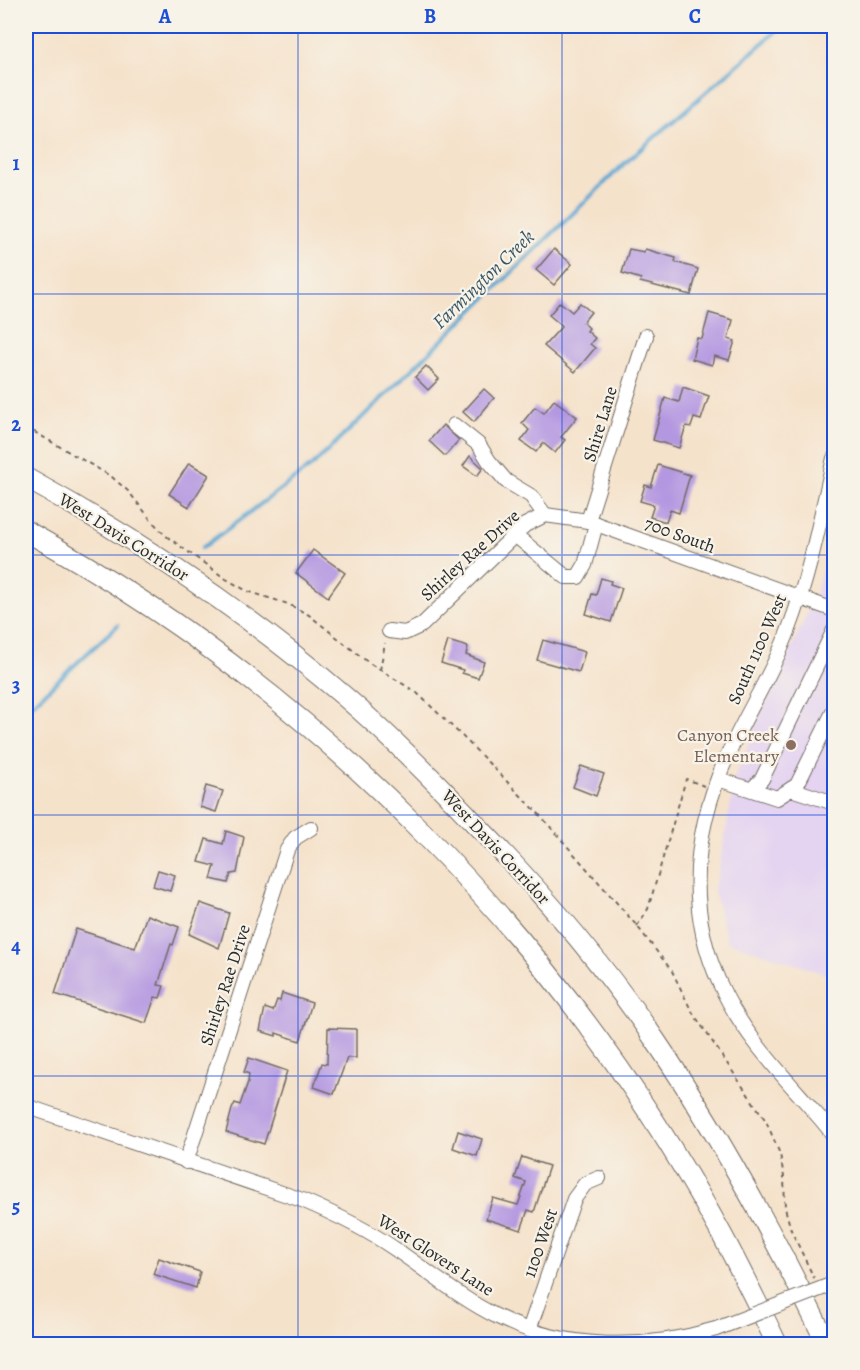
<svg xmlns="http://www.w3.org/2000/svg" width="860" height="1370" viewBox="0 0 860 1370" font-family="Alegreya,serif">
  <style>
    .built { fill: #e4d3f1 }
    .lines { fill: none; stroke-linecap: round; stroke-linejoin: round }
    .stream { stroke: #58a6d2; stroke-width: 4 }
    .building { fill: #b497e1 }
    .minor-casing { stroke: #726b63; stroke-width: 16 }
    .highway-casing { stroke: #726b63; stroke-width: 22 }
    .path { stroke: #726b63; stroke-width: 2; stroke-dasharray: 4.5 4.5; stroke-linecap: butt }
    .minor { stroke: #fff; stroke-width: 14 }
    .highway { stroke: #fff; stroke-width: 20 }
    .minor-bridge-casing { stroke: #726b63; stroke-width: 16; stroke-linecap: butt }
    .minor-bridge { stroke: #fff; stroke-width: 14 }
    .grid { fill: none; stroke: #1d4ed8; stroke-width: 1.5; stroke-opacity: 0.55 }
    .education-dot { fill: #8d6e63; stroke: #f7f3e8; stroke-width: 2 }
    .labels { text-anchor: middle; stroke-width: 4.5; stroke-linejoin: round; paint-order: stroke }
    .street-label { font-size: 18px; fill: #2b2b2b; stroke: #f7f3e8 }
    .education-label { font-size: 18px; fill: #785e54; stroke: #f7f3e8; text-anchor: end }
    .water-label { font-size: 20px; font-style: italic; fill: #3b5665; stroke: #f7f3e8 }
    .neatline { fill: none; stroke: #1d4ed8; stroke-width: 2 }
    .grid-label { font-size: 20px; text-anchor: middle; font-weight: bold; fill: #1d4ed8 }
  </style>
  <rect width="100%" height="100%" fill="#f7f3e8"/>
  <filter id="ink" filterUnits="userSpaceOnUse"><feTurbulence type="fractalNoise" baseFrequency=".0167" numOctaves="2"/><feDisplacementMap in="SourceGraphic" scale="12" xChannelSelector="R" yChannelSelector="G"/><feConvolveMatrix kernelMatrix="1 2 1 2 8 2 1 2 1" color-interpolation-filters="sRGB"/></filter>
  <filter id="wash" filterUnits="userSpaceOnUse"><feTurbulence type="fractalNoise" baseFrequency=".008" numOctaves="4" result="noise"/><feDisplacementMap in="SourceGraphic" scale="24" xChannelSelector="R" yChannelSelector="G"/><feGaussianBlur stdDeviation="1.35" result="paint"/><feColorMatrix in="noise" values="0 0 0 0 0 0 0 0 0 0 0 0 0 0 0 0 0 1.4 0 .05"/><feComposite in="paint" operator="in"/></filter>
  <g filter="url(#wash)">
    <rect width="100%" height="100%" fill="#f5e2cb"/>
    <path class="built" d="M 834,523 L 834,977 L 727,941 L 713,888 L 717,879 L 732,797 L 732,783 L 759,718 L 815,596 Z"/>
    <g class="lines">
      <g class="stream">
        <path d="M 202,548 L 313,465 L 625,163 L 782,26"/>
        <path d="M 26,710 L 118,625"/>
      </g>
    </g>
    <g id="blocks">
      <g class="building">
        <path d="M 554,249 L 572,264 L 554,285 L 536,270 Z"/>
        <path d="M 629,249 L 644,252 L 645,249 L 676,258 L 675,262 L 698,269 L 691,295 L 640,282 L 641,279 L 622,273 Z"/>
        <path d="M 560,302 L 572,312 L 580,303 L 591,312 L 583,322 L 589,328 L 587,331 L 595,338 L 590,344 L 595,348 L 575,372 L 544,346 L 562,326 L 549,315 Z"/>
        <path d="M 709,313 L 733,320 L 728,339 L 735,341 L 729,360 L 714,356 L 712,365 L 692,359 L 697,338 L 702,339 Z"/>
        <path d="M 426,366 L 439,379 L 428,390 L 415,377 Z"/>
        <path d="M 683,387 L 709,396 L 701,420 L 694,418 L 691,427 L 686,426 L 679,448 L 653,440 L 665,398 L 679,402 Z"/>
        <path d="M 484,389 L 494,398 L 474,422 L 463,412 Z"/>
        <path d="M 554,400 L 577,417 L 561,437 L 565,440 L 555,453 L 543,443 L 536,452 L 521,441 L 529,430 L 522,423 L 535,407 L 544,413 Z"/>
        <path d="M 443,425 L 459,440 L 445,456 L 429,441 Z"/>
        <path d="M 470,456 L 483,468 L 477,476 L 463,466 Z"/>
        <path d="M 189,463 L 209,475 L 189,507 L 169,494 Z"/>
        <path d="M 658,465 L 690,475 L 679,513 L 670,510 L 666,522 L 650,517 L 654,505 L 640,501 L 645,485 L 651,487 Z"/>
        <path d="M 313,550 L 345,573 L 328,597 L 296,573 Z"/>
        <path d="M 601,578 L 611,581 L 610,584 L 622,588 L 611,622 L 586,614 L 592,594 L 596,595 Z"/>
        <path d="M 543,640 L 585,652 L 579,672 L 537,660 Z"/>
        <path d="M 448,641 L 468,647 L 466,655 L 484,662 L 478,678 L 462,673 L 463,670 L 441,663 Z"/>
        <path d="M 581,766 L 604,774 L 596,796 L 573,787 Z"/>
        <path d="M 206,786 L 223,791 L 216,812 L 200,807 Z"/>
        <path d="M 226,831 L 244,837 L 237,873 L 231,874 L 228,883 L 211,879 L 215,866 L 199,862 L 206,839 L 223,844 Z"/>
        <path d="M 158,870 L 175,875 L 170,891 L 153,886 Z"/>
        <path d="M 200,903 L 229,913 L 219,948 L 189,934 Z"/>
        <path d="M 147,915 L 179,927 L 173,945 L 171,944 L 158,985 L 164,986 L 160,998 L 155,997 L 146,1023 L 55,994 L 76,929 L 135,948 Z"/>
        <path d="M 282,993 L 312,1003 L 300,1041 L 276,1033 L 276,1036 L 260,1031 L 265,1008 L 273,1011 L 277,1000 L 280,1001 Z"/>
        <path d="M 328,1028 L 356,1029 L 356,1058 L 347,1058 L 334,1094 L 314,1087 L 322,1063 L 327,1064 Z"/>
        <path d="M 249,1058 L 287,1071 L 264,1144 L 226,1132 L 232,1109 L 235,1103 L 240,1105 L 248,1082 L 249,1074 L 244,1072 Z"/>
        <path d="M 458,1131 L 482,1139 L 477,1156 L 453,1148 Z"/>
        <path d="M 522,1157 L 549,1166 L 534,1212 L 528,1210 L 521,1230 L 486,1219 L 493,1198 L 518,1205 L 526,1182 L 515,1178 Z"/>
        <path d="M 159,1258 L 200,1272 L 196,1288 L 153,1274 Z"/>
      </g>
    </g>
  </g>
  <g filter="url(#ink)">
    <use href="#blocks" fill-opacity="0" stroke="#726b63" stroke-width="1.5"/>
    <g class="lines">
      <defs>
        <g id="minor">
          <path d="M 454,425 L 479,445 L 489,461 L 506,481 L 531,496 L 545,515"/>
          <path d="M 834,458 C 821,515 810,574 789,629 C 773,672 748,710 729,752 C 694,828 684,906 720,984 C 740,1029 773,1065 805,1101 C 815,1113 826,1124 834,1136"/>
          <path d="M 545,515 L 588,521 L 834,610"/>
          <path d="M 588,521 L 646,336"/>
          <path d="M 515,535 L 566,577 L 578,577 L 585,565 L 596,524"/>
          <path d="M 389,631 L 405,633 L 422,625 L 525,525 L 545,515"/>
          <path d="M 718,779 L 777,798 L 797,785 L 834,710"/>
          <path d="M 752,789 L 762,779 L 834,630"/>
          <path d="M 791,789 L 834,803"/>
          <path d="M 26,1106 L 302,1200 C 335,1214 366,1229 395,1249 C 429,1272 461,1299 498,1317 C 566,1351 645,1350 716,1329"/>
          <path d="M 186,1162 L 287,850 L 295,838 L 311,828"/>
          <path d="M 529,1330 L 574,1199 L 585,1184 L 599,1178"/>
        </g>
        <g id="highway">
          <path d="M 26,478 C 138,540 246,612 344,696 C 393,738 438,784 482,831 C 545,896 604,965 655,1040 C 721,1137 776,1239 827,1344"/>
          <path d="M 26,531 C 318,692 561,941 721,1233 C 741,1270 759,1307 777,1344"/>
        </g>
      </defs>
      <use href="#minor" class="minor-casing"/>
      <use href="#highway" class="highway-casing"/>
      <g class="path">
        <path d="M 26,427 L 112,477 L 129,492 L 151,520 L 166,536 L 226,579 L 247,591 L 288,604 L 309,615 L 369,663 L 416,692 L 462,736 L 539,814 L 637,926 L 672,971 L 691,1010 L 766,1121 L 780,1154 L 784,1177 L 785,1208 L 791,1230 L 814,1278"/>
        <path d="M 380,670 L 385,643"/>
        <path d="M 637,926 L 648,909 L 686,779 L 704,786"/>
      </g>
      <use href="#minor" class="minor"/>
      <use href="#highway" class="highway"/>
      <defs>
        <path id="minor-bridge" d="M 716,1329 L 833,1284"/>
      </defs>
      <use href="#minor-bridge" class="minor-bridge-casing"/>
      <use href="#minor-bridge" class="minor-bridge"/>
    </g>
  </g>
  <path class="grid" d="M 298,26 L 298,1344M 562,26 L 562,1344M 26,294 L 834,294M 26,555 L 834,555M 26,815 L 834,815M 26,1076 L 834,1076"/>
  <circle class="education-dot" cx="791" cy="745" r="6"/>
  <g class="labels">
    <g class="street-label">
      <text transform="translate(600 424) rotate(-73)" y="6">Shire Lane</text>
      <text transform="translate(680 535) rotate(20)" y="6">700 South</text>
      <text transform="translate(124 537) rotate(32)" y="6">West Davis Corridor</text>
      <text transform="translate(470 555) rotate(-42)" y="6">Shirley Rae Drive</text>
      <text transform="translate(757 649) rotate(-66)" y="6">South 1100 West</text>
      <text transform="translate(496 847) rotate(47)" y="6">West Davis Corridor</text>
      <text transform="translate(225 985) rotate(-72)" y="6">Shirley Rae Drive</text>
      <text transform="translate(540 1243) rotate(-71)" y="6">1100 West</text>
      <text transform="translate(436 1255) rotate(33)" y="6">West Glovers Lane</text>
    </g>
    <g class="education-label">
      <text x="779" y="741">Canyon Creek<tspan x="779" dy="21">Elementary</tspan></text>
    </g>
    <g class="water-label">
      <text transform="translate(483 279) rotate(-44)" y="7">Farmington Creek</text>
    </g>
  </g>
  <rect width="860" height="1370" fill="none" stroke="#f7f3e8" stroke-width="66"/>
  <rect x="33" y="33" width="794" height="1304" class="neatline"/>
  <g class="grid-label">
    <text x="165" y="23">A</text>
    <text x="430" y="23">B</text>
    <text x="695" y="23">C</text>
    <text x="16" y="170">1</text>
    <text x="16" y="431">2</text>
    <text x="16" y="692">3</text>
    <text x="16" y="953">4</text>
    <text x="16" y="1213">5</text>
  </g>
</svg>
